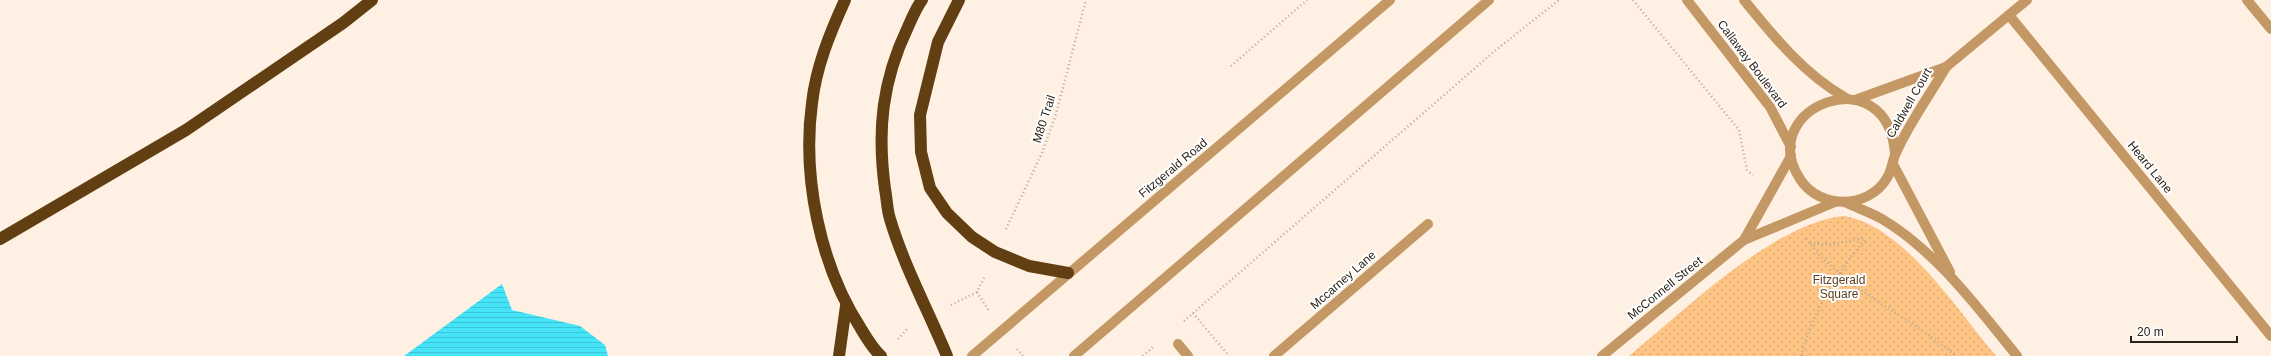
<svg xmlns="http://www.w3.org/2000/svg" width="2271" height="356" viewBox="0 0 2271 356" font-family="Arial,sans-serif">
  <style>
    .park { fill: url(#park-dots) }
    .water { fill: url(#water-rules) }
    .lines { fill: none; stroke-linecap: round; stroke-linejoin: round }
    .path { stroke: #b5a99d; stroke-width: 2.5; stroke-dasharray: 1 3; stroke-linecap: butt }
    .minor { stroke: #c49865; stroke-width: 10 }
    .highway { stroke: #623f12; stroke-width: 12 }
    .labels { text-anchor: middle; stroke-width: 4; stroke-linejoin: round; paint-order: stroke }
    .street-label { font-size: 12px; fill: #2a2219; stroke: #fff }
    .park-label { font-size: 12px; fill: #5c3f1c; stroke: #fff }
  </style>
  <defs>
    <pattern id="park-dots" width="8" height="8" patternUnits="userSpaceOnUse"><rect width="8" height="8" fill="#fec483"/><path d="M2 2h.1M6 6h.1" fill="none" stroke="#daa871" stroke-width="1.8" stroke-linecap="round"/></pattern>
    <pattern id="water-rules" width="6" height="5" patternUnits="userSpaceOnUse"><rect width="6" height="5" fill="#45e4f8"/><path d="M0 2.5h6" fill="none" stroke="#3dc3d4"/></pattern>
  </defs>
  <rect width="100%" height="100%" fill="#fef0e2"/>
  <path class="park" d="M 1844,216 C 1904,226 1958,311 1996,356 L 1629,356 C 1684,311 1773,223 1844,216 Z"/>
  <path class="water" d="M 502,284 L 512,310 L 580,326 L 605,345 L 608,356 L 404,356 Z"/>
  <g class="lines">
    <g class="path">
      <path d="M 1633,0 L 1739,130 L 1747,170 L 1753,175"/>
      <path d="M 1231,66 L 1307,0"/>
      <path d="M 1006,229 L 1042,153 L 1056,114 L 1086,0"/>
      <path d="M 1806,239 C 1845,290 1908,315 1956,356"/>
      <path d="M 1810,243 C 1828,246 1846,243 1864,237"/>
      <path d="M 977,292 L 989,311"/>
      <path d="M 951,305 L 977,292 L 985,276"/>
      <path d="M 1193,313 L 1229,356"/>
      <path d="M 1184,321 L 1497,49 L 1559,0"/>
      <path d="M 898,339 L 908,328"/>
      <path d="M 1017,349 L 1023,356"/>
      <path d="M 1143,356 L 1154,346"/>
      <path d="M 1801,356 C 1812,313 1838,272 1866,238"/>
    </g>
    <g class="minor">
      <path d="M 1687,0 L 1770,107 L 1791,147"/>
      <path d="M 1744,0 C 1774,37 1804,74 1846,98"/>
      <path d="M 2247,0 L 2271,29"/>
      <path d="M 2009,15 L 2271,336"/>
      <path d="M 1855,100 L 1946,67 L 2027,0"/>
      <path d="M 1895,154 C 1888,55 1753,107 1800,179 C 1819,209 1868,210 1887,178 C 1892,170 1892,161 1896,153 C 1909,123 1930,95 1946,67"/>
      <path d="M 1893,164 L 1950,272"/>
      <path d="M 1845,202 C 1857,208 1870,212 1882,219 C 1936,251 1978,308 2017,356"/>
      <path d="M 1744,240 L 1791,156"/>
      <path d="M 1178,344 L 1188,356"/>
      <path d="M 972,356 L 1390,0"/>
      <path d="M 1074,356 L 1489,0"/>
      <path d="M 1274,356 L 1428,224"/>
      <path d="M 1602,356 L 1744,240 L 1835,202"/>
    </g>
    <g class="highway">
      <path d="M 845,0 C 830,33 816,67 812,103 C 802,177 820,265 860,327 C 866,337 872,348 881,356"/>
      <path d="M 922,0 C 916,8 912,18 908,27 C 882,81 877,130 885,189 C 887,199 887,210 890,219 C 904,266 928,310 947,356"/>
      <path d="M 959,0 L 938,42 L 920,115 L 921,152 L 930,188 L 947,213 L 972,237 L 995,252 L 1029,266 L 1068,273"/>
      <path d="M 0,239 L 186,130 L 343,23 L 372,0"/>
      <path d="M 839,356 L 846,306"/>
    </g>
  </g>
  <g class="labels">
    <g class="street-label">
      <text transform="translate(1752 64) rotate(53)" y="4">Callaway Boulevard</text>
      <text transform="translate(1909 103) rotate(-60)" y="4">Caldwell Court</text>
      <text transform="translate(1044 119) rotate(-72)" y="4">M80 Trail</text>
      <text transform="translate(2150 167) rotate(51)" y="4">Heard Lane</text>
      <text transform="translate(1173 168) rotate(-40)" y="4">Fitzgerald Road</text>
      <text transform="translate(1343 280) rotate(-41)" y="4">Mccarney Lane</text>
      <text transform="translate(1665 288) rotate(-39)" y="4">McConnell Street</text>
    </g>
    <g class="park-label">
      <text x="1839" y="284">Fitzgerald<tspan x="1839" dy="14">Square</tspan></text>
    </g>
  </g>
  <path d="M2131 336v6h106v-6" fill="none" stroke="#2a2219" stroke-width="2"/>
  <text x="2137" y="336" font-size="12" fill="#2a2219" stroke="#ffffff" stroke-width="3" paint-order="stroke">20 m</text>
</svg>
